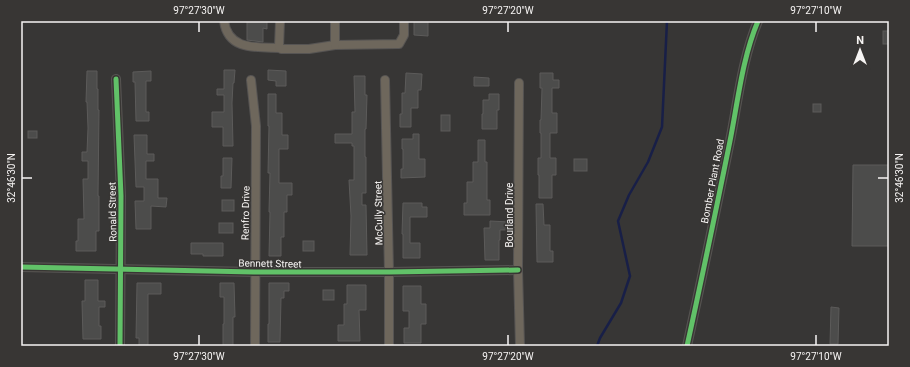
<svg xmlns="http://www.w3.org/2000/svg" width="910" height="367" viewBox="0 0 910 367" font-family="Roboto,sans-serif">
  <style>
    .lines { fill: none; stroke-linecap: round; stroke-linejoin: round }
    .stream { stroke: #181f47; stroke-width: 2.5 }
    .building { fill: #4c4c4b; stroke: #5c5b5a }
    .minor-casing { stroke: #565453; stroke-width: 10 }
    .minor { stroke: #6e675c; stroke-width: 8 }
    .cycleway-casing { stroke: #383634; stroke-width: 8 }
    .cycleway { stroke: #61c268; stroke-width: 5 }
    .ticks { fill: none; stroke: #f6f4f3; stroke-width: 1.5 }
    .labels { text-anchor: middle; stroke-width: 3; stroke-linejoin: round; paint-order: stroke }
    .street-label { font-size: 10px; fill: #f6f4f3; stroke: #383634 }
    .neatline { fill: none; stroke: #f6f4f3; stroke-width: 1.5 }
    .ticks-label { font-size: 10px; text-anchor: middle; fill: #f6f4f3 }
  </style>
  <rect width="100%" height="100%" fill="#373635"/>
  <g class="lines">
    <path class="stream" d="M 597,346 L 600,338 L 621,303 L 630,276 L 618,221 L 629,195 L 648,162 L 662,127 L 667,21"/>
  </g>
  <g class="building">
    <path d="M 247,21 L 267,21 L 267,29 L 263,28 L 263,42 L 247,40 Z"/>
    <path d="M 414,21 L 428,21 L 428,36 L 414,35 Z"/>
    <rect x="883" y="31" width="6" height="13"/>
    <path d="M 224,70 L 235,70 L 234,83 L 233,83 L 232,103 L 233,146 L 223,146 L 223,127 L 212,127 L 212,112 L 224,112 L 224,95 L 217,95 L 217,89 L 224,89 Z"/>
    <path d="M 268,70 L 286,71 L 286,86 L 276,86 L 276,81 L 268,80 Z"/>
    <path d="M 87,71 L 97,71 L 97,89 L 98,89 L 98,110 L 99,110 L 98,196 L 99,196 L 99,231 L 96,231 L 96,251 L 76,251 L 76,241 L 78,241 L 78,219 L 84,219 L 83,179 L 88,179 L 88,161 L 82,161 L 82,152 L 87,152 L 88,128 L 87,102 L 86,102 Z"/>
    <path d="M 151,71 L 151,81 L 146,81 L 146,112 L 149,112 L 149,121 L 136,121 L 135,82 L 133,82 L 133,72 Z"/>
    <path d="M 406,73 L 422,74 L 421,90 L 418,90 L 418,108 L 411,108 L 411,127 L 400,127 L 400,114 L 402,114 L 402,93 L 405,93 Z"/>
    <path d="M 540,73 L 553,73 L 553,80 L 559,80 L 559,88 L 552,88 L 552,113 L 557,113 L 557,133 L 550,133 L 550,158 L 556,158 L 556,175 L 552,175 L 552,198 L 539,198 L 539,175 L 538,175 L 538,158 L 541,158 L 541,133 L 540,133 L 540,120 L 541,120 L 542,88 L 540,88 Z"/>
    <path d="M 354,76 L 365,76 L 365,95 L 367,95 L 366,129 L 365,129 L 365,157 L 366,157 L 366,193 L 362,193 L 362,205 L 366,205 L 367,255 L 350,255 L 351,216 L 349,180 L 354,180 L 354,146 L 352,146 L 352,143 L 335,143 L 335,134 L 352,134 L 352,112 L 355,112 Z"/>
    <path d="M 474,77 L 489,78 L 489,86 L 474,86 Z"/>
    <path d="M 268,94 L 276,94 L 276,113 L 282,113 L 282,135 L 288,135 L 288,149 L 279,149 L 279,183 L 292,183 L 292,195 L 287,195 L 287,212 L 284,212 L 284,237 L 281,237 L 281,256 L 269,256 L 270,212 L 269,212 L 270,173 L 268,173 L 269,126 L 268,126 Z"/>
    <path d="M 489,94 L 499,94 L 499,110 L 497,110 L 497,129 L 482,129 L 482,114 L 483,114 L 483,100 L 489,100 Z"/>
    <rect x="813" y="104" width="8" height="8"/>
    <rect x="441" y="115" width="9" height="16"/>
    <rect x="28" y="131" width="9" height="7"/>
    <path d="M 413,134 L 419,134 L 419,159 L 425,159 L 425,177 L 401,178 L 401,169 L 403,169 L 403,149 L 402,149 L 402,139 L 413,139 Z"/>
    <path d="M 134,135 L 147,135 L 147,154 L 154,154 L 154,161 L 146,161 L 146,179 L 158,179 L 158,198 L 167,198 L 166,207 L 151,206 L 151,229 L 136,229 L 135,201 L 144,201 L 144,187 L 136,187 Z"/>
    <path d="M 478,140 L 485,140 L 485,162 L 487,162 L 487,200 L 490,200 L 490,215 L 464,215 L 464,203 L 467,203 L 467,182 L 473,182 L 473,162 L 478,162 Z"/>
    <path d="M 223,158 L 232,158 L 231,188 L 221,188 L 221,176 L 223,176 Z"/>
    <rect x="574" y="159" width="13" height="12"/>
    <path d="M 853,165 L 889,165 L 889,246 L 852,246 Z"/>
    <rect x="222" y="200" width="12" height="11"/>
    <path d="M 403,203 L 422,203 L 422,207 L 427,207 L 427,217 L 410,217 L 410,243 L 420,243 L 420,258 L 403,258 L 403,234 L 402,234 Z"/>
    <path d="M 536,204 L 543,204 L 544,225 L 550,225 L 550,251 L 553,251 L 553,262 L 537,262 Z"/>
    <path d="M 490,221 L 510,222 L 510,230 L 500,230 L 500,240 L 499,240 L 499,260 L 485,260 L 484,228 L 490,228 Z"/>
    <rect x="219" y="223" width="14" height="10"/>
    <rect x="303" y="241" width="11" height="10"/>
    <path d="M 191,243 L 223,243 L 223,256 L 203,256 L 203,254 L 191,254 Z"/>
    <path d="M 85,280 L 98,280 L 98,301 L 105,301 L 105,307 L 99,307 L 99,326 L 101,326 L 101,339 L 83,339 L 82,301 L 85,301 Z"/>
    <path d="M 137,283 L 161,283 L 161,294 L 148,294 L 148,346 L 139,346 L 139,338 L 136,338 Z"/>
    <path d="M 220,283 L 234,283 L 235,317 L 233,317 L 233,346 L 223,346 L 223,324 L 224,324 L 224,297 L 220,297 Z"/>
    <path d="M 269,283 L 289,283 L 289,291 L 284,291 L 284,298 L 281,298 L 280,342 L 268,342 L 268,324 L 269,324 Z"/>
    <path d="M 347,285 L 366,285 L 366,310 L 359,310 L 360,341 L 338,341 L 338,325 L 344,325 L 344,304 L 347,304 Z"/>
    <path d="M 403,286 L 421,286 L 421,304 L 426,304 L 426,324 L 421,324 L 421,343 L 404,343 L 404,328 L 409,328 L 409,311 L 403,311 Z"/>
    <rect x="323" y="290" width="11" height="10"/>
    <path d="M 831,307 L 839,308 L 838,344 L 830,344 Z"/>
  </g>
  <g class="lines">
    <defs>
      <g id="minor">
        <path d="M 224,21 C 228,51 257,47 280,48"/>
        <path d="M 280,21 L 279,47 L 281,49 L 309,49 L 335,45 L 399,44 L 404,35 L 404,21"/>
        <path d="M 335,45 L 335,21"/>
        <path d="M 116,79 L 121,196 L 120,346"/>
        <path d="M 251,80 L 256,126 L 255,346"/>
        <path d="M 385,80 L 389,272 L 389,346"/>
        <path d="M 519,83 L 518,270 L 520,346"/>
        <path d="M 21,267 L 254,272 L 389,272 L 518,270"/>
        <path d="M 687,346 C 702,278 716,210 730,141 C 738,101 742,59 758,21"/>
      </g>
    </defs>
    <use href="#minor" class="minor-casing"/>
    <use href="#minor" class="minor"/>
    <defs>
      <g id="cycleway">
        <path d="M 116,79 L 121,196 L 120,346"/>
        <path d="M 21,267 L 254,272 L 389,272 L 518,270"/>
        <path d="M 687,346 C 702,278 716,210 730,141 C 738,101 742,59 758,21"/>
      </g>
    </defs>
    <use href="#cycleway" class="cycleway-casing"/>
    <use href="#cycleway" class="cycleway"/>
  </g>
  <path class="ticks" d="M 199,22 L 199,32M 508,22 L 508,32M 816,22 L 816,32M 22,178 L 32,178M 878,178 L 888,178M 199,335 L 199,345M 508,335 L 508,345M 816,335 L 816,345"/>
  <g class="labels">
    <g class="street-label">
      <text transform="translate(712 181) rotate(-79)" y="4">Bomber Plant Road</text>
      <text transform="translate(112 212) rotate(-91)" y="4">Ronald Street</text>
      <text transform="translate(245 213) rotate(-89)" y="4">Renfro Drive</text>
      <text transform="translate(378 213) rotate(-91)" y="4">McCully Street</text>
      <text transform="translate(509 215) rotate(-90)" y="4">Bourland Drive</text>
      <text transform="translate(270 263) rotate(1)" y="4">Bennett Street</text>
    </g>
  </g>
  <rect width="910" height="367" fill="none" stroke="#383634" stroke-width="44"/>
  <g transform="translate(860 50)" stroke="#383634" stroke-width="3" paint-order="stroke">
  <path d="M0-3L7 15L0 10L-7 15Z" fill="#f6f4f3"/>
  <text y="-6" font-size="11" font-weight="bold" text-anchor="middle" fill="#f6f4f3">N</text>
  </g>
  <rect x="22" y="22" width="866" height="323" class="neatline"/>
  <g class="ticks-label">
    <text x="199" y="14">97°27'30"W</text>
    <text x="508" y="14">97°27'20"W</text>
    <text x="816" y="14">97°27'10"W</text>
    <text transform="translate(11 178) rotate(-90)" y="4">32°46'30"N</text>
    <text transform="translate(899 178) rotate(-90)" y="4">32°46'30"N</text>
    <text x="199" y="360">97°27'30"W</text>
    <text x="508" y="360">97°27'20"W</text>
    <text x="816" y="360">97°27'10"W</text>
  </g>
</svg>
